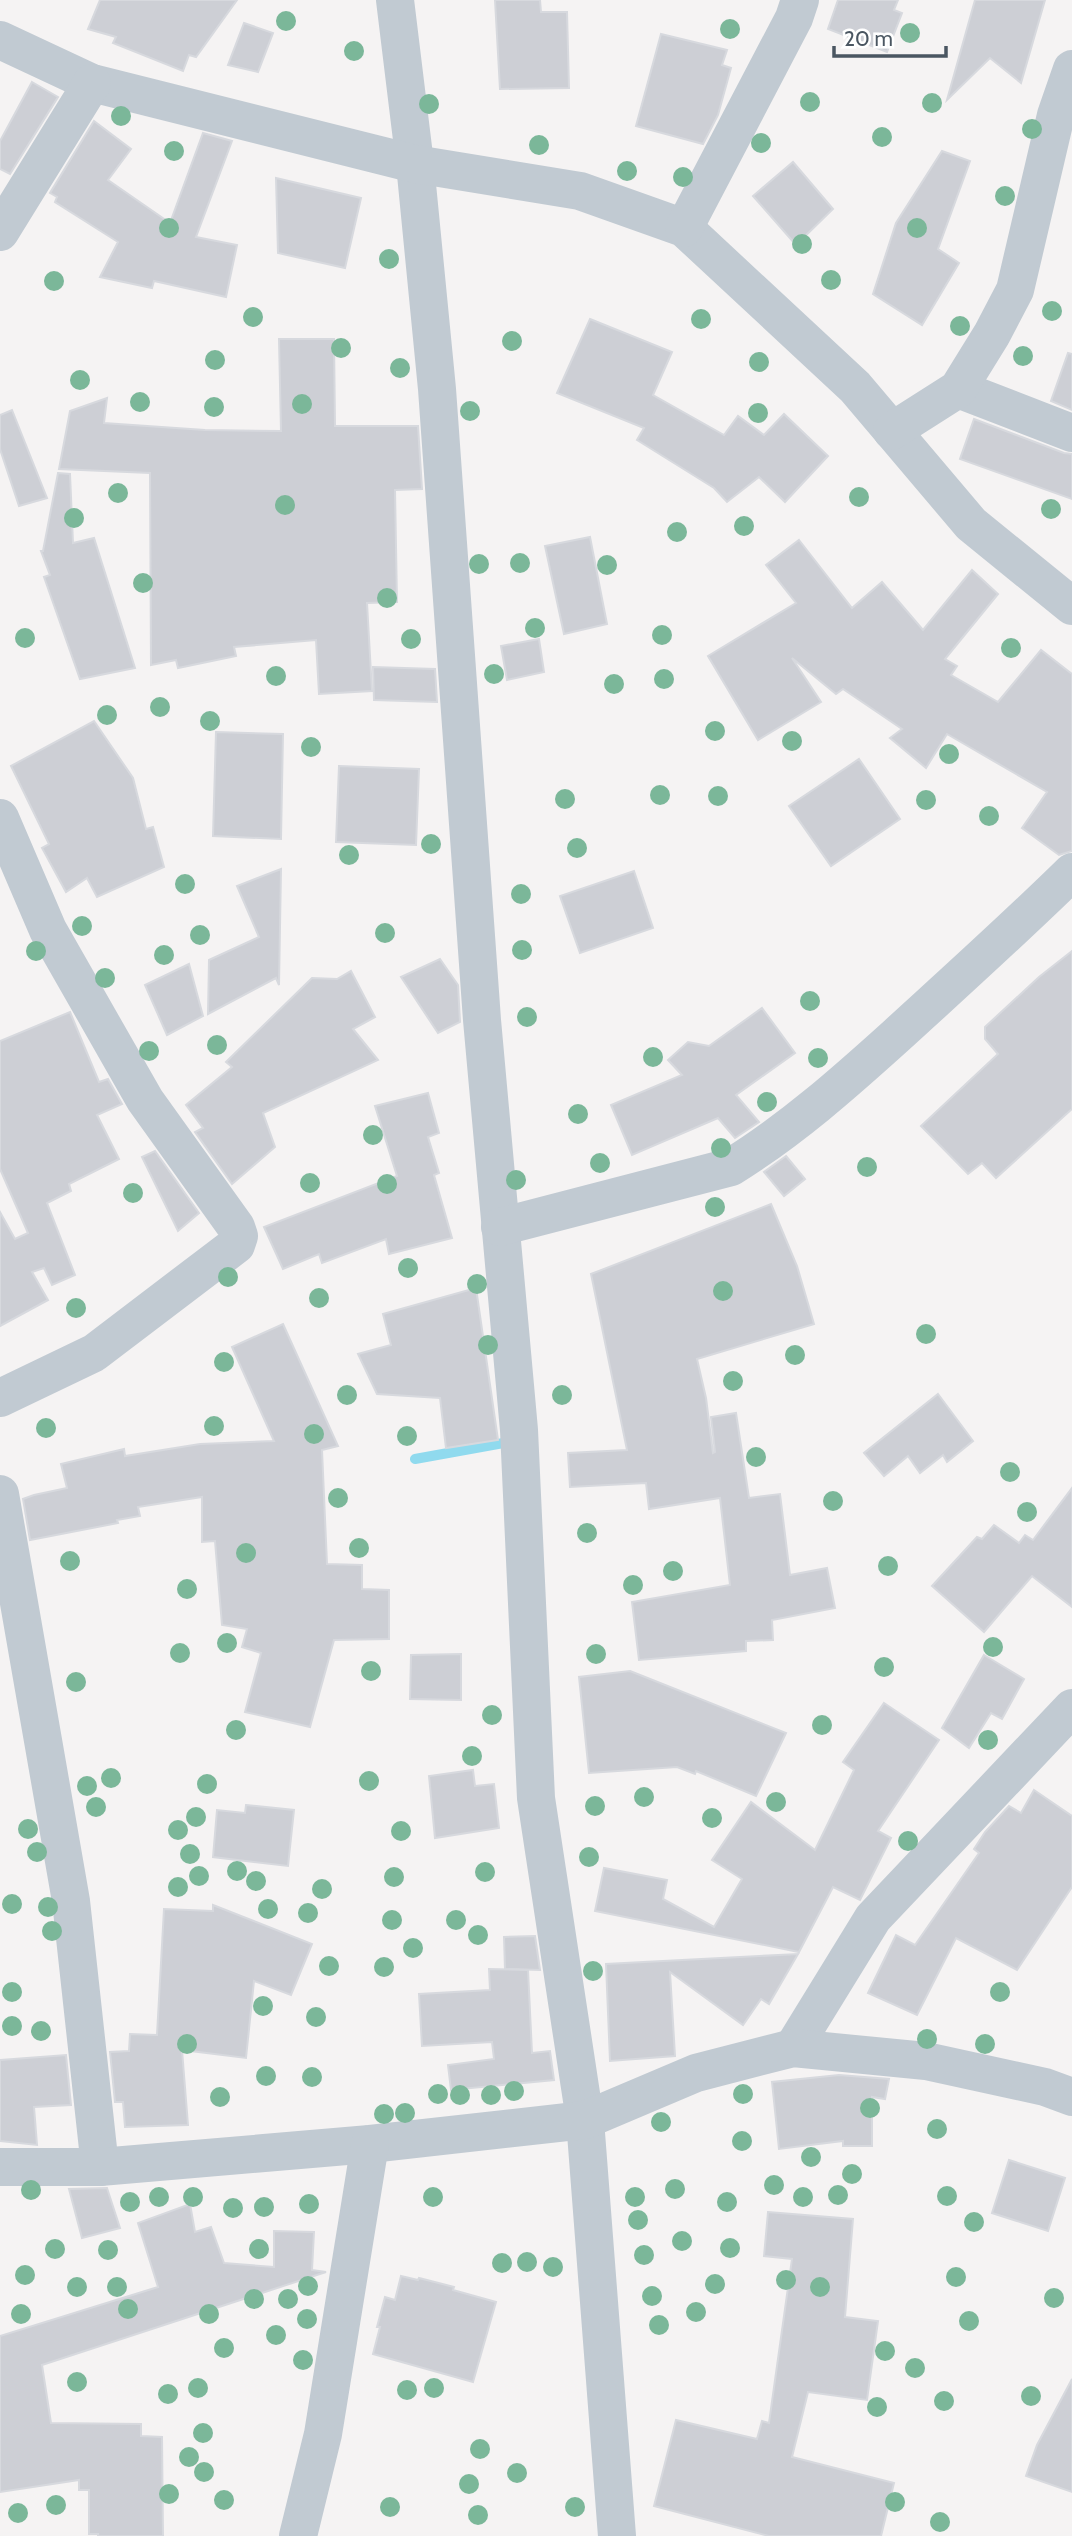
<svg xmlns="http://www.w3.org/2000/svg" width="1072" height="2536" viewBox="0 0 1072 2536" font-family="Cabin,sans-serif">
  <style>
    .lines { fill: none; stroke-linecap: round; stroke-linejoin: round }
    .stream { stroke: #90daee; stroke-width: 10 }
    .building { fill: #cdcfd5; stroke: #d7d9de; stroke-width: 2 }
    .minor { stroke: #c1cad2; stroke-width: 38 }
    .tree { fill: #7bb799 }
  </style>
  <rect width="100%" height="100%" fill="#f5f3f3"/>
  <g class="lines">
    <path class="stream" d="M 415,1459 L 509,1442 L 508,1438"/>
  </g>
  <g class="building">
    <path d="M 100,0 L 237,0 L 196,57 L 189,55 L 183,71 L 113,43 L 116,37 L 88,29 Z"/>
    <path d="M 495,0 L 540,0 L 541,12 L 567,12 L 569,88 L 500,89 Z"/>
    <path d="M 838,0 L 898,0 L 894,10 L 902,13 L 887,52 L 828,29 Z"/>
    <path d="M 975,0 L 1045,0 L 1021,83 L 990,58 L 947,100 Z"/>
    <path d="M 244,23 L 273,33 L 258,72 L 228,65 Z"/>
    <path d="M 661,34 L 727,50 L 722,65 L 731,68 L 718,115 L 703,144 L 636,126 Z"/>
    <path d="M 32,82 L 58,97 L 10,174 L 0,169 L 0,141 Z"/>
    <path d="M 94,121 L 131,149 L 108,180 L 170,223 L 203,133 L 232,141 L 196,237 L 237,245 L 226,297 L 154,281 L 152,288 L 100,277 L 118,242 L 55,202 L 57,197 L 50,193 Z"/>
    <path d="M 942,151 L 970,161 L 938,249 L 959,263 L 922,325 L 873,294 L 896,223 Z"/>
    <path d="M 793,162 L 833,209 L 796,245 L 753,196 Z"/>
    <path d="M 276,178 L 361,198 L 345,268 L 278,253 Z"/>
    <path d="M 590,319 L 672,352 L 653,395 L 724,435 L 738,416 L 764,435 L 784,414 L 828,456 L 785,502 L 759,477 L 727,502 L 714,488 L 637,440 L 644,428 L 557,393 Z"/>
    <path d="M 279,339 L 334,339 L 335,426 L 418,426 L 422,489 L 395,490 L 397,602 L 367,603 L 372,691 L 319,694 L 316,640 L 234,647 L 236,656 L 178,668 L 176,660 L 151,665 L 150,473 L 59,469 L 70,411 L 107,398 L 104,423 L 205,430 L 281,431 Z"/>
    <path d="M 1068,353 L 1072,354 L 1072,410 L 1051,401 Z"/>
    <path d="M 12,410 L 47,498 L 19,506 L 0,449 L 0,415 Z"/>
    <path d="M 974,419 L 1064,453 L 1072,454 L 1072,499 L 960,459 Z"/>
    <path d="M 58,473 L 70,474 L 73,543 L 94,538 L 135,668 L 80,679 L 44,577 L 50,575 L 41,551 L 43,551 Z"/>
    <path d="M 590,537 L 607,624 L 564,634 L 545,546 Z"/>
    <path d="M 799,540 L 852,608 L 882,582 L 923,630 L 972,570 L 998,594 L 945,659 L 957,666 L 951,675 L 998,702 L 1041,650 L 1072,674 L 1072,851 L 1059,855 L 1022,828 L 1047,792 L 947,734 L 926,768 L 890,738 L 902,729 L 843,689 L 836,694 L 792,658 L 821,702 L 758,740 L 708,656 L 796,603 L 766,565 Z"/>
    <path d="M 539,639 L 544,672 L 507,680 L 501,646 Z"/>
    <path d="M 373,667 L 435,669 L 437,702 L 374,700 Z"/>
    <path d="M 94,721 L 133,778 L 146,829 L 153,827 L 164,867 L 97,897 L 87,878 L 66,892 L 42,848 L 49,844 L 11,766 Z"/>
    <path d="M 216,732 L 283,734 L 281,839 L 213,836 Z"/>
    <path d="M 859,759 L 900,819 L 831,866 L 789,806 Z"/>
    <path d="M 339,766 L 419,769 L 416,845 L 336,842 Z"/>
    <path d="M 281,869 L 279,985 L 276,978 L 208,1014 L 209,960 L 259,937 L 237,886 Z"/>
    <path d="M 634,871 L 653,928 L 580,953 L 560,896 Z"/>
    <path d="M 1072,951 L 1072,1109 L 996,1178 L 982,1163 L 968,1174 L 921,1126 L 998,1054 L 985,1039 L 985,1027 L 1039,977 Z"/>
    <path d="M 440,959 L 458,985 L 460,1022 L 438,1033 L 401,977 Z"/>
    <path d="M 189,964 L 203,1016 L 167,1035 L 145,985 Z"/>
    <path d="M 351,971 L 375,1017 L 353,1029 L 378,1060 L 263,1113 L 275,1147 L 232,1184 L 195,1132 L 203,1128 L 186,1105 L 232,1067 L 226,1062 L 312,978 L 337,979 Z"/>
    <path d="M 762,1008 L 795,1053 L 736,1095 L 759,1122 L 735,1138 L 718,1118 L 632,1155 L 611,1105 L 682,1075 L 668,1060 L 688,1042 L 709,1046 Z"/>
    <path d="M 70,1012 L 99,1082 L 108,1079 L 122,1104 L 97,1115 L 119,1159 L 69,1184 L 71,1191 L 47,1203 L 75,1275 L 52,1285 L 44,1268 L 32,1272 L 48,1300 L 0,1326 L 0,1212 L 15,1239 L 28,1233 L 0,1169 L 0,1041 Z"/>
    <path d="M 428,1093 L 439,1133 L 428,1137 L 439,1173 L 434,1175 L 452,1238 L 389,1254 L 386,1239 L 322,1263 L 319,1254 L 283,1269 L 264,1227 L 397,1176 L 375,1106 Z"/>
    <path d="M 155,1151 L 199,1213 L 178,1231 L 142,1157 Z"/>
    <path d="M 786,1156 L 805,1179 L 784,1196 L 764,1172 Z"/>
    <path d="M 771,1204 L 797,1266 L 814,1324 L 697,1359 L 706,1398 L 713,1453 L 715,1452 L 711,1417 L 736,1413 L 749,1498 L 780,1494 L 790,1575 L 827,1568 L 835,1608 L 772,1620 L 773,1640 L 746,1641 L 746,1651 L 639,1660 L 632,1602 L 730,1585 L 720,1498 L 649,1509 L 646,1483 L 570,1487 L 568,1453 L 627,1450 L 591,1274 Z"/>
    <path d="M 476,1288 L 498,1440 L 446,1448 L 440,1398 L 377,1394 L 358,1354 L 391,1345 L 383,1314 Z"/>
    <path d="M 283,1324 L 338,1446 L 322,1450 L 327,1564 L 362,1565 L 362,1589 L 389,1590 L 389,1639 L 334,1640 L 310,1727 L 245,1712 L 261,1653 L 242,1647 L 247,1629 L 222,1625 L 215,1541 L 202,1542 L 202,1497 L 138,1507 L 140,1516 L 117,1520 L 118,1523 L 30,1540 L 23,1499 L 34,1495 L 67,1488 L 61,1464 L 124,1449 L 125,1456 L 200,1444 L 274,1441 L 232,1347 Z"/>
    <path d="M 938,1394 L 973,1441 L 947,1462 L 943,1455 L 920,1473 L 908,1456 L 884,1476 L 864,1453 Z"/>
    <path d="M 1072,1488 L 1072,1607 L 1032,1576 L 984,1632 L 932,1586 L 977,1537 L 982,1539 L 994,1525 L 1019,1543 L 1025,1535 L 1033,1540 Z"/>
    <path d="M 461,1654 L 461,1700 L 410,1699 L 411,1655 Z"/>
    <path d="M 984,1655 L 1024,1679 L 1002,1719 L 991,1713 L 969,1748 L 942,1728 Z"/>
    <path d="M 630,1671 L 786,1733 L 756,1796 L 696,1771 L 695,1774 L 677,1767 L 589,1773 L 579,1677 Z"/>
    <path d="M 884,1703 L 939,1740 L 878,1831 L 891,1838 L 860,1900 L 833,1887 L 799,1952 L 595,1911 L 604,1868 L 667,1880 L 663,1899 L 714,1927 L 742,1879 L 712,1860 L 751,1802 L 815,1850 L 854,1770 L 843,1762 Z"/>
    <path d="M 473,1770 L 475,1786 L 494,1784 L 499,1828 L 435,1838 L 429,1776 Z"/>
    <path d="M 1034,1790 L 1072,1816 L 1072,1887 L 1017,1970 L 956,1938 L 917,2015 L 868,1993 L 896,1935 L 915,1945 L 979,1853 L 974,1849 L 985,1832 L 1009,1806 L 1021,1813 Z"/>
    <path d="M 246,1805 L 294,1810 L 288,1866 L 213,1857 L 217,1810 L 245,1813 Z"/>
    <path d="M 213,1905 L 312,1944 L 291,1995 L 254,1981 L 246,2058 L 182,2050 L 188,2125 L 125,2127 L 123,2102 L 115,2102 L 110,2052 L 129,2051 L 130,2034 L 157,2035 L 164,1909 L 213,1911 Z"/>
    <path d="M 535,1936 L 540,1970 L 505,1969 L 504,1937 Z"/>
    <path d="M 798,1954 L 769,2004 L 761,1999 L 743,2025 L 670,1972 L 675,2056 L 610,2061 L 606,1964 Z"/>
    <path d="M 489,1969 L 528,1970 L 532,2053 L 550,2051 L 554,2080 L 451,2090 L 448,2065 L 494,2059 L 492,2042 L 422,2046 L 419,1994 L 490,1990 Z"/>
    <path d="M 66,2055 L 71,2105 L 34,2107 L 37,2145 L 0,2141 L 0,2060 Z"/>
    <path d="M 839,2075 L 889,2079 L 885,2099 L 872,2097 L 872,2146 L 843,2146 L 843,2141 L 779,2149 L 772,2082 Z"/>
    <path d="M 1009,2160 L 1065,2178 L 1048,2231 L 992,2213 Z"/>
    <path d="M 107,2188 L 120,2228 L 82,2238 L 69,2189 Z"/>
    <path d="M 190,2204 L 195,2232 L 211,2227 L 224,2263 L 274,2267 L 274,2231 L 314,2232 L 312,2270 L 326,2272 L 42,2365 L 51,2423 L 141,2424 L 141,2436 L 162,2437 L 163,2536 L 98,2536 L 98,2534 L 89,2534 L 89,2490 L 79,2490 L 79,2480 L 0,2492 L 0,2336 L 158,2287 L 138,2223 Z"/>
    <path d="M 768,2212 L 853,2219 L 845,2317 L 878,2321 L 867,2400 L 808,2392 L 792,2457 L 894,2483 L 881,2536 L 769,2536 L 654,2506 L 676,2420 L 757,2439 L 762,2421 L 769,2423 L 792,2259 L 764,2256 Z"/>
    <path d="M 401,2276 L 418,2280 L 419,2278 L 454,2287 L 453,2290 L 496,2302 L 473,2382 L 373,2354 L 380,2327 L 377,2327 L 385,2297 L 395,2300 Z"/>
    <path d="M 1072,2379 L 1072,2492 L 1026,2476 L 1037,2445 Z"/>
  </g>
  <g class="lines">
    <g class="minor">
      <path d="M 395,0 L 415,164 L 437,389 L 482,1020 L 519,1430 L 536,1798 L 585,2120 L 617,2536"/>
      <path d="M 0,40 L 92,83 L 415,164 L 580,191 L 684,228 L 855,387 L 971,524 L 1072,606"/>
      <path d="M 684,228 L 794,18 L 800,0"/>
      <path d="M 0,232 L 92,83"/>
      <path d="M 958,389 L 1072,433"/>
      <path d="M 892,431 L 958,389 L 992,334 L 1015,290 L 1056,115 L 1072,69"/>
      <path d="M 0,818 L 48,930 L 145,1100 L 236,1227 L 239,1236 L 236,1245 L 94,1353 L 0,1398"/>
      <path d="M 500,1227 L 731,1167 C 791,1130 845,1082 897,1035 C 956,981 1015,928 1072,872"/>
      <path d="M 0,1494 L 71,1901 L 100,2167"/>
      <path d="M 793,2048 L 873,1918 L 1072,1708"/>
      <path d="M 0,2167 L 100,2167 L 370,2144 L 585,2120 L 696,2073 L 793,2048 L 926,2061 L 1045,2087 L 1072,2097"/>
      <path d="M 298,2536 L 323,2434 L 370,2144"/>
    </g>
  </g>
  <g class="tree">
    <circle cx="286" cy="21" r="10"/>
    <circle cx="730" cy="29" r="10"/>
    <circle cx="910" cy="33" r="10"/>
    <circle cx="354" cy="51" r="10"/>
    <circle cx="810" cy="102" r="10"/>
    <circle cx="932" cy="103" r="10"/>
    <circle cx="429" cy="104" r="10"/>
    <circle cx="121" cy="116" r="10"/>
    <circle cx="1032" cy="129" r="10"/>
    <circle cx="882" cy="137" r="10"/>
    <circle cx="761" cy="143" r="10"/>
    <circle cx="539" cy="145" r="10"/>
    <circle cx="174" cy="151" r="10"/>
    <circle cx="627" cy="171" r="10"/>
    <circle cx="683" cy="177" r="10"/>
    <circle cx="1005" cy="196" r="10"/>
    <circle cx="169" cy="228" r="10"/>
    <circle cx="917" cy="228" r="10"/>
    <circle cx="802" cy="244" r="10"/>
    <circle cx="389" cy="259" r="10"/>
    <circle cx="831" cy="280" r="10"/>
    <circle cx="54" cy="281" r="10"/>
    <circle cx="1052" cy="311" r="10"/>
    <circle cx="253" cy="317" r="10"/>
    <circle cx="701" cy="319" r="10"/>
    <circle cx="960" cy="326" r="10"/>
    <circle cx="512" cy="341" r="10"/>
    <circle cx="341" cy="348" r="10"/>
    <circle cx="1023" cy="356" r="10"/>
    <circle cx="215" cy="360" r="10"/>
    <circle cx="759" cy="362" r="10"/>
    <circle cx="400" cy="368" r="10"/>
    <circle cx="80" cy="380" r="10"/>
    <circle cx="140" cy="402" r="10"/>
    <circle cx="302" cy="404" r="10"/>
    <circle cx="214" cy="407" r="10"/>
    <circle cx="470" cy="411" r="10"/>
    <circle cx="758" cy="413" r="10"/>
    <circle cx="118" cy="493" r="10"/>
    <circle cx="859" cy="497" r="10"/>
    <circle cx="285" cy="505" r="10"/>
    <circle cx="1051" cy="509" r="10"/>
    <circle cx="74" cy="518" r="10"/>
    <circle cx="744" cy="526" r="10"/>
    <circle cx="677" cy="532" r="10"/>
    <circle cx="520" cy="563" r="10"/>
    <circle cx="479" cy="564" r="10"/>
    <circle cx="607" cy="565" r="10"/>
    <circle cx="143" cy="583" r="10"/>
    <circle cx="387" cy="598" r="10"/>
    <circle cx="535" cy="628" r="10"/>
    <circle cx="662" cy="635" r="10"/>
    <circle cx="25" cy="638" r="10"/>
    <circle cx="411" cy="639" r="10"/>
    <circle cx="1011" cy="648" r="10"/>
    <circle cx="494" cy="674" r="10"/>
    <circle cx="276" cy="676" r="10"/>
    <circle cx="664" cy="679" r="10"/>
    <circle cx="614" cy="684" r="10"/>
    <circle cx="160" cy="707" r="10"/>
    <circle cx="107" cy="715" r="10"/>
    <circle cx="210" cy="721" r="10"/>
    <circle cx="715" cy="731" r="10"/>
    <circle cx="792" cy="741" r="10"/>
    <circle cx="311" cy="747" r="10"/>
    <circle cx="949" cy="754" r="10"/>
    <circle cx="660" cy="795" r="10"/>
    <circle cx="718" cy="796" r="10"/>
    <circle cx="565" cy="799" r="10"/>
    <circle cx="926" cy="800" r="10"/>
    <circle cx="989" cy="816" r="10"/>
    <circle cx="431" cy="844" r="10"/>
    <circle cx="577" cy="848" r="10"/>
    <circle cx="349" cy="855" r="10"/>
    <circle cx="185" cy="884" r="10"/>
    <circle cx="521" cy="894" r="10"/>
    <circle cx="82" cy="926" r="10"/>
    <circle cx="385" cy="933" r="10"/>
    <circle cx="200" cy="935" r="10"/>
    <circle cx="522" cy="950" r="10"/>
    <circle cx="36" cy="951" r="10"/>
    <circle cx="164" cy="955" r="10"/>
    <circle cx="105" cy="978" r="10"/>
    <circle cx="810" cy="1001" r="10"/>
    <circle cx="527" cy="1017" r="10"/>
    <circle cx="217" cy="1045" r="10"/>
    <circle cx="149" cy="1051" r="10"/>
    <circle cx="653" cy="1057" r="10"/>
    <circle cx="818" cy="1058" r="10"/>
    <circle cx="767" cy="1102" r="10"/>
    <circle cx="578" cy="1114" r="10"/>
    <circle cx="373" cy="1135" r="10"/>
    <circle cx="721" cy="1148" r="10"/>
    <circle cx="600" cy="1163" r="10"/>
    <circle cx="867" cy="1167" r="10"/>
    <circle cx="516" cy="1180" r="10"/>
    <circle cx="310" cy="1183" r="10"/>
    <circle cx="387" cy="1184" r="10"/>
    <circle cx="133" cy="1193" r="10"/>
    <circle cx="715" cy="1207" r="10"/>
    <circle cx="408" cy="1268" r="10"/>
    <circle cx="228" cy="1277" r="10"/>
    <circle cx="477" cy="1284" r="10"/>
    <circle cx="723" cy="1291" r="10"/>
    <circle cx="319" cy="1298" r="10"/>
    <circle cx="76" cy="1308" r="10"/>
    <circle cx="926" cy="1334" r="10"/>
    <circle cx="488" cy="1345" r="10"/>
    <circle cx="795" cy="1355" r="10"/>
    <circle cx="224" cy="1362" r="10"/>
    <circle cx="733" cy="1381" r="10"/>
    <circle cx="347" cy="1395" r="10"/>
    <circle cx="562" cy="1395" r="10"/>
    <circle cx="214" cy="1426" r="10"/>
    <circle cx="46" cy="1428" r="10"/>
    <circle cx="314" cy="1434" r="10"/>
    <circle cx="407" cy="1436" r="10"/>
    <circle cx="756" cy="1457" r="10"/>
    <circle cx="1010" cy="1472" r="10"/>
    <circle cx="338" cy="1498" r="10"/>
    <circle cx="833" cy="1501" r="10"/>
    <circle cx="1027" cy="1512" r="10"/>
    <circle cx="587" cy="1533" r="10"/>
    <circle cx="359" cy="1548" r="10"/>
    <circle cx="246" cy="1553" r="10"/>
    <circle cx="70" cy="1561" r="10"/>
    <circle cx="888" cy="1566" r="10"/>
    <circle cx="673" cy="1571" r="10"/>
    <circle cx="633" cy="1585" r="10"/>
    <circle cx="187" cy="1589" r="10"/>
    <circle cx="227" cy="1643" r="10"/>
    <circle cx="993" cy="1647" r="10"/>
    <circle cx="180" cy="1653" r="10"/>
    <circle cx="596" cy="1654" r="10"/>
    <circle cx="884" cy="1667" r="10"/>
    <circle cx="371" cy="1671" r="10"/>
    <circle cx="76" cy="1682" r="10"/>
    <circle cx="492" cy="1715" r="10"/>
    <circle cx="822" cy="1725" r="10"/>
    <circle cx="236" cy="1730" r="10"/>
    <circle cx="988" cy="1740" r="10"/>
    <circle cx="472" cy="1756" r="10"/>
    <circle cx="111" cy="1778" r="10"/>
    <circle cx="369" cy="1781" r="10"/>
    <circle cx="207" cy="1784" r="10"/>
    <circle cx="87" cy="1786" r="10"/>
    <circle cx="644" cy="1797" r="10"/>
    <circle cx="776" cy="1802" r="10"/>
    <circle cx="595" cy="1806" r="10"/>
    <circle cx="96" cy="1807" r="10"/>
    <circle cx="196" cy="1817" r="10"/>
    <circle cx="712" cy="1818" r="10"/>
    <circle cx="28" cy="1829" r="10"/>
    <circle cx="178" cy="1830" r="10"/>
    <circle cx="401" cy="1831" r="10"/>
    <circle cx="908" cy="1841" r="10"/>
    <circle cx="37" cy="1852" r="10"/>
    <circle cx="190" cy="1854" r="10"/>
    <circle cx="589" cy="1857" r="10"/>
    <circle cx="237" cy="1871" r="10"/>
    <circle cx="485" cy="1872" r="10"/>
    <circle cx="199" cy="1876" r="10"/>
    <circle cx="394" cy="1877" r="10"/>
    <circle cx="256" cy="1881" r="10"/>
    <circle cx="178" cy="1887" r="10"/>
    <circle cx="322" cy="1889" r="10"/>
    <circle cx="12" cy="1904" r="10"/>
    <circle cx="48" cy="1907" r="10"/>
    <circle cx="268" cy="1909" r="10"/>
    <circle cx="308" cy="1913" r="10"/>
    <circle cx="392" cy="1920" r="10"/>
    <circle cx="456" cy="1920" r="10"/>
    <circle cx="52" cy="1931" r="10"/>
    <circle cx="478" cy="1935" r="10"/>
    <circle cx="413" cy="1948" r="10"/>
    <circle cx="329" cy="1966" r="10"/>
    <circle cx="384" cy="1967" r="10"/>
    <circle cx="593" cy="1971" r="10"/>
    <circle cx="12" cy="1992" r="10"/>
    <circle cx="1000" cy="1992" r="10"/>
    <circle cx="263" cy="2006" r="10"/>
    <circle cx="316" cy="2017" r="10"/>
    <circle cx="12" cy="2026" r="10"/>
    <circle cx="41" cy="2031" r="10"/>
    <circle cx="927" cy="2039" r="10"/>
    <circle cx="187" cy="2044" r="10"/>
    <circle cx="985" cy="2044" r="10"/>
    <circle cx="266" cy="2076" r="10"/>
    <circle cx="312" cy="2077" r="10"/>
    <circle cx="514" cy="2091" r="10"/>
    <circle cx="438" cy="2094" r="10"/>
    <circle cx="743" cy="2094" r="10"/>
    <circle cx="460" cy="2095" r="10"/>
    <circle cx="491" cy="2095" r="10"/>
    <circle cx="220" cy="2097" r="10"/>
    <circle cx="870" cy="2108" r="10"/>
    <circle cx="405" cy="2113" r="10"/>
    <circle cx="384" cy="2114" r="10"/>
    <circle cx="661" cy="2122" r="10"/>
    <circle cx="937" cy="2129" r="10"/>
    <circle cx="742" cy="2141" r="10"/>
    <circle cx="811" cy="2157" r="10"/>
    <circle cx="852" cy="2174" r="10"/>
    <circle cx="774" cy="2185" r="10"/>
    <circle cx="675" cy="2189" r="10"/>
    <circle cx="31" cy="2190" r="10"/>
    <circle cx="838" cy="2195" r="10"/>
    <circle cx="947" cy="2196" r="10"/>
    <circle cx="159" cy="2197" r="10"/>
    <circle cx="193" cy="2197" r="10"/>
    <circle cx="433" cy="2197" r="10"/>
    <circle cx="635" cy="2197" r="10"/>
    <circle cx="803" cy="2197" r="10"/>
    <circle cx="130" cy="2202" r="10"/>
    <circle cx="727" cy="2202" r="10"/>
    <circle cx="309" cy="2204" r="10"/>
    <circle cx="264" cy="2207" r="10"/>
    <circle cx="233" cy="2208" r="10"/>
    <circle cx="638" cy="2220" r="10"/>
    <circle cx="974" cy="2222" r="10"/>
    <circle cx="682" cy="2241" r="10"/>
    <circle cx="730" cy="2248" r="10"/>
    <circle cx="55" cy="2249" r="10"/>
    <circle cx="259" cy="2249" r="10"/>
    <circle cx="108" cy="2250" r="10"/>
    <circle cx="644" cy="2255" r="10"/>
    <circle cx="527" cy="2262" r="10"/>
    <circle cx="502" cy="2263" r="10"/>
    <circle cx="553" cy="2267" r="10"/>
    <circle cx="25" cy="2275" r="10"/>
    <circle cx="956" cy="2277" r="10"/>
    <circle cx="786" cy="2280" r="10"/>
    <circle cx="715" cy="2284" r="10"/>
    <circle cx="308" cy="2286" r="10"/>
    <circle cx="77" cy="2287" r="10"/>
    <circle cx="117" cy="2287" r="10"/>
    <circle cx="820" cy="2287" r="10"/>
    <circle cx="652" cy="2296" r="10"/>
    <circle cx="1054" cy="2298" r="10"/>
    <circle cx="254" cy="2299" r="10"/>
    <circle cx="288" cy="2299" r="10"/>
    <circle cx="128" cy="2309" r="10"/>
    <circle cx="696" cy="2312" r="10"/>
    <circle cx="21" cy="2314" r="10"/>
    <circle cx="209" cy="2314" r="10"/>
    <circle cx="307" cy="2319" r="10"/>
    <circle cx="969" cy="2321" r="10"/>
    <circle cx="659" cy="2325" r="10"/>
    <circle cx="276" cy="2335" r="10"/>
    <circle cx="224" cy="2348" r="10"/>
    <circle cx="885" cy="2351" r="10"/>
    <circle cx="303" cy="2360" r="10"/>
    <circle cx="915" cy="2368" r="10"/>
    <circle cx="77" cy="2382" r="10"/>
    <circle cx="198" cy="2388" r="10"/>
    <circle cx="434" cy="2388" r="10"/>
    <circle cx="407" cy="2390" r="10"/>
    <circle cx="168" cy="2394" r="10"/>
    <circle cx="1031" cy="2396" r="10"/>
    <circle cx="944" cy="2401" r="10"/>
    <circle cx="877" cy="2407" r="10"/>
    <circle cx="203" cy="2433" r="10"/>
    <circle cx="480" cy="2449" r="10"/>
    <circle cx="189" cy="2457" r="10"/>
    <circle cx="204" cy="2472" r="10"/>
    <circle cx="517" cy="2473" r="10"/>
    <circle cx="469" cy="2484" r="10"/>
    <circle cx="169" cy="2494" r="10"/>
    <circle cx="224" cy="2500" r="10"/>
    <circle cx="895" cy="2502" r="10"/>
    <circle cx="56" cy="2505" r="10"/>
    <circle cx="390" cy="2507" r="10"/>
    <circle cx="575" cy="2507" r="10"/>
    <circle cx="18" cy="2513" r="10"/>
    <circle cx="478" cy="2515" r="10"/>
    <circle cx="940" cy="2522" r="10"/>
  </g>
  <path d="M834 46v10h112v-10" fill="none" stroke="#4a5661" stroke-width="3.5"/>
  <text x="844" y="46" font-size="21" fill="#4a5661" stroke="#ffffff" stroke-width="5" paint-order="stroke">20 m</text>
</svg>
